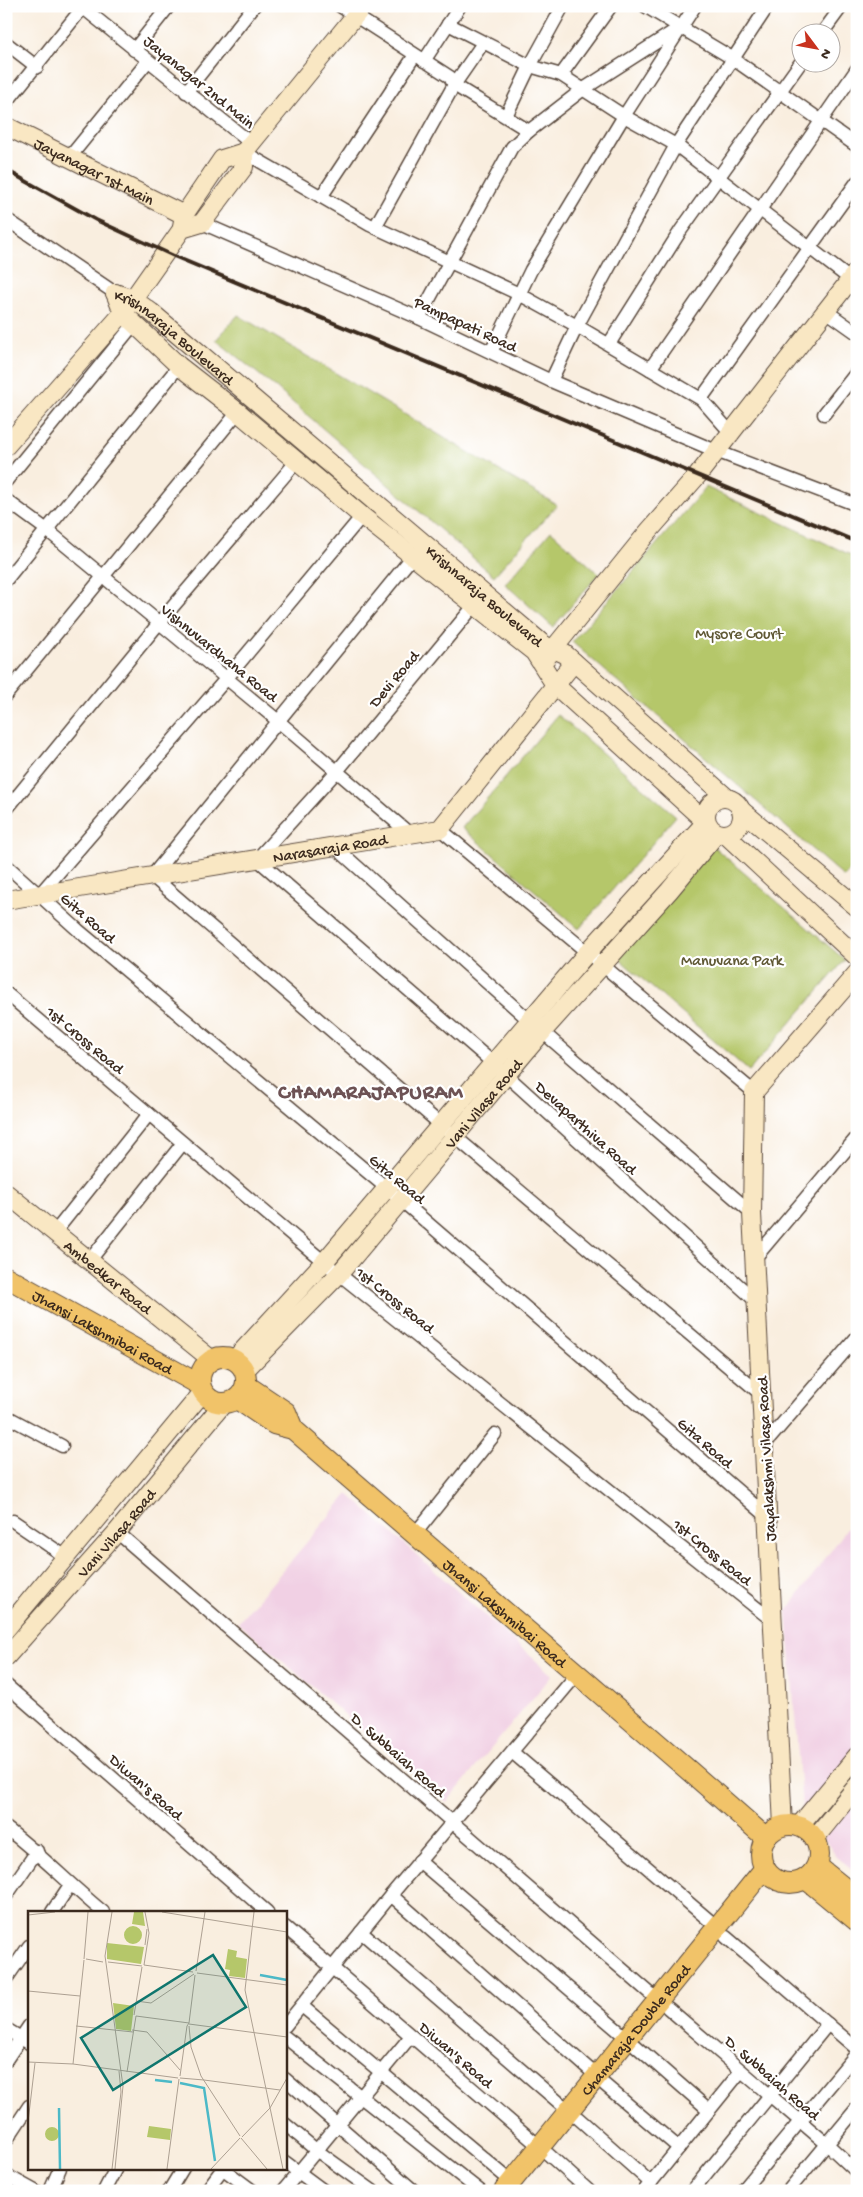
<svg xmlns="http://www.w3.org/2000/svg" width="863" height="2197" viewBox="0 0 863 2197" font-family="'Gochi Hand',sans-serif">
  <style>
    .built { fill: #f1d0e4 }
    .green { fill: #b5c76a; stroke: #787844 }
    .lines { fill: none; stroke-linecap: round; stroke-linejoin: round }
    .street-casing { stroke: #58473b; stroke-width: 15 }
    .secondary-casing { stroke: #58473b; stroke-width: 20 }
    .primary-casing { stroke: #58473b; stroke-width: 22 }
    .street { stroke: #fff; stroke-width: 12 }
    .secondary { stroke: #f9e7c3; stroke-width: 18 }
    .primary { stroke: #f1c369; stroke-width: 20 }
    .rail { stroke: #3b2a1e; stroke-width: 4 }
    .labels { text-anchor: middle; stroke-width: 4.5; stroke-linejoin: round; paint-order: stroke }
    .street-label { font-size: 16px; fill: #3b2a1e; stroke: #fff }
    .park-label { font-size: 16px; fill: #605935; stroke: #fff }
    .district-label { font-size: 21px; font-weight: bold; letter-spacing: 1px; fill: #6d5254; stroke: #fff }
    .inset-river { fill: none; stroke: #4cb9c7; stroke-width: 2.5 }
    .inset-road { fill: none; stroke: #ada092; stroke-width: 1 }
    .view { fill: #0f766e; fill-opacity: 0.15; stroke: #0f766e; stroke-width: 2.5 }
    .inset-edge { fill: none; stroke: #3b2a1e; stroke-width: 2.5 }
  </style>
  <rect width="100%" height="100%" fill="#fff"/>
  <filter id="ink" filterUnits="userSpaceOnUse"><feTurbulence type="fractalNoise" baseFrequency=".02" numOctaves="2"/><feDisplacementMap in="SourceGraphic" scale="10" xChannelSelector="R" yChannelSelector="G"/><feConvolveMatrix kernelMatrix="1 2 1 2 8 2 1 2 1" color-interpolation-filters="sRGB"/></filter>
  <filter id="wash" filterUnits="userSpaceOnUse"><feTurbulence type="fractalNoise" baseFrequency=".0096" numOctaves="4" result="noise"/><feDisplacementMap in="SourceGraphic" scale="20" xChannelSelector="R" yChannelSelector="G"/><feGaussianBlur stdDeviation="1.12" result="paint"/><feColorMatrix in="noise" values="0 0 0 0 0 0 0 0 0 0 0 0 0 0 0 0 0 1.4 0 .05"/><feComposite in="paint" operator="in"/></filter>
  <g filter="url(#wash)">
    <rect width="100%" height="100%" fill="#f9eedf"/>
    <g class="built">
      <path d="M 348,1494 L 552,1675 L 447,1802 L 238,1623 Z"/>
      <path d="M 857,1515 L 857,1873 L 836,1856 L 802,1807 L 787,1611 Z"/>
    </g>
    <g class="green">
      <path d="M 238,315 L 557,505 L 494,576 L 276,388 L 216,340 Z"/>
      <path d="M 706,487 L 857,558 L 857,862 L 844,877 L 572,642 Z"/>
      <path d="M 551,531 L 599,574 L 553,627 L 505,584 Z"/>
      <path d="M 558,715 L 676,816 L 579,929 L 462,828 Z"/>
      <path d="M 714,847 L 845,960 L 749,1071 L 618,958 Z"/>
    </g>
  </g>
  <g filter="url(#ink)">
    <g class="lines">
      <defs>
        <g id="street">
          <path d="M 81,6 L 252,144"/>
          <path d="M 340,6 L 450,77 L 454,85 L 529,131 L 582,90 L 682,26"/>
          <path d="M 645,6 L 732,58 L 857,146"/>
          <path d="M 448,24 L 530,66 L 561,75 L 624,116 L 676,145 L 850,279"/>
          <path d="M 823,32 L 842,6"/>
          <path d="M 6,43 L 37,67"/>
          <path d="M 134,50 L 169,6"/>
          <path d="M 424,61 L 460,6"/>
          <path d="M 561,75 L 611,6"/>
          <path d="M 186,92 L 254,6"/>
          <path d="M 6,103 L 84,6"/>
          <path d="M 506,116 L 530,66 L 563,6"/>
          <path d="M 244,152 L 370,225 L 519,294 L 577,326 L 701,399 L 731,433"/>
          <path d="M 69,158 L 148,61"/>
          <path d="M 321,197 L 415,55"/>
          <path d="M 6,219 L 115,293"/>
          <path d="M 202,223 L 419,318 L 551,381 L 716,451 L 857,505"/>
          <path d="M 375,227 L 454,85 L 483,43"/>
          <path d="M 826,311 L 857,333"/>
          <path d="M 419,318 L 512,147 L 529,131"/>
          <path d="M 609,344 L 681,230 L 801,62"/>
          <path d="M 491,352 L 531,270 L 624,116 L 695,6"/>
          <path d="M 650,369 L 857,69"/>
          <path d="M 551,381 L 577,326 L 676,145 L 768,6"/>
          <path d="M 701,399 L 857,182"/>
          <path d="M 824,414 L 857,372"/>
          <path d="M 6,481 L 134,324"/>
          <path d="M 6,500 L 47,530 L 277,720 L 410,834"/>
          <path d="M 413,556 L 152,876 L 440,1124 L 762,1395"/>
          <path d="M 6,580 L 179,366"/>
          <path d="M 474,606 L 338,770 L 257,859 L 493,1063 L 757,1302"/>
          <path d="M 6,695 L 238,412"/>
          <path d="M 6,810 L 159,623 L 297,461"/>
          <path d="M 440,829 L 754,1092"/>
          <path d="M 334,846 L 530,1021 L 752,1213"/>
          <path d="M 6,865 L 78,930 L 401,1200 L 768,1517"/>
          <path d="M 39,895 L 226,679 L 362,516"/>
          <path d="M 6,993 L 324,1262 L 773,1621"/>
          <path d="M 55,1232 L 149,1114"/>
          <path d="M 755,1258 L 857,1137"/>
          <path d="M 90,1260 L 183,1143"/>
          <path d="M 6,1416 L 62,1446"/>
          <path d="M 764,1445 L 857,1337"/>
          <path d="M 13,1521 L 66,1557"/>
          <path d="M 117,1532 L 659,2001"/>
          <path d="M 414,1535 L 495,1434"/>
          <path d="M 6,1685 L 267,1912"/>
          <path d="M 512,1752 L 717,1927"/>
          <path d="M 6,1828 C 40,1854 70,1885 103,1912"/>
          <path d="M 419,1861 L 628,2039"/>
          <path d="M 391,1895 L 598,2077"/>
          <path d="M 6,1896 L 37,1851"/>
          <path d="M 52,1912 L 70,1885"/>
          <path d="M 285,1927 L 540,2147"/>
          <path d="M 361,1932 L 569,2111"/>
          <path d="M 726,1937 L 857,2049"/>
          <path d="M 6,1979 L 29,1946"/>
          <path d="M 302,2006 L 512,2182"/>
          <path d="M 668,2008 L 827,2144 L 857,2172"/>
          <path d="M 285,2026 L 391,1895 L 578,1673"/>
          <path d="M 6,2029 L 29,2043"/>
          <path d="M 285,2037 L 480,2191"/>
          <path d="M 636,2046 L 709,2110"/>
          <path d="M 6,2060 L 29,2026"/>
          <path d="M 285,2079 L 414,2191"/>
          <path d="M 605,2085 L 679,2148"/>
          <path d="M 578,2118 L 651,2183"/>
          <path d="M 285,2124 L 316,2150 L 373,2191"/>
          <path d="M 6,2141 L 29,2106"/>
          <path d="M 548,2154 L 589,2191"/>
          <path d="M 285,2162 L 324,2191"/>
          <path d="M 222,2168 L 253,2191"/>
          <path d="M 6,2175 L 35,2191"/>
          <path d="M 50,2191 L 60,2168"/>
          <path d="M 104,2191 L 116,2168"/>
          <path d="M 169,2191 L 183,2168"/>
          <path d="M 206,2191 L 223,2168"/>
          <path d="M 283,2191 L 411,2036"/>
          <path d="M 644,2191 L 741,2071"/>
          <path d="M 692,2191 L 828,2024"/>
          <path d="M 742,2191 L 857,2053"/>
          <path d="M 788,2191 L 857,2108"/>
        </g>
        <g id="secondary">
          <path id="s1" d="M 6,126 L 184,215"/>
          <path d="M 182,226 L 184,215 L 222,159 L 244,152"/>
          <path d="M 115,293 L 123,313 L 179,366 L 238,412 L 362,516 L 534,652 L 555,685 L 706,822 L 587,953 L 324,1262 L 234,1360"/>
          <path id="s2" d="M 115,293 L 133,299 L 151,312 L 544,645 L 565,654 L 726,797"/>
          <path d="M 6,446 L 123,313 L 182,229 L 202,223 L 244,167 L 244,152 L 363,6"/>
          <path d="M 546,658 L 648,532 L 698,475 L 857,271"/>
          <circle cx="724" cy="816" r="18"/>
          <path d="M 741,810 L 857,907"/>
          <path d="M 725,834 L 857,957"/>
          <path id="s3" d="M 6,900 L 440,829 L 574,662"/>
          <path id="s4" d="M 6,1193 L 212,1360"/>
          <path id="s5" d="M 244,1371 L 339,1274 L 543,1031 L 669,891 L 717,833"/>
          <path d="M 6,1629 L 203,1392"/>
          <path id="s6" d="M 6,1657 L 117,1532 L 223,1404"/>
          <path d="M 783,1826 L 752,1213 L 754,1092 L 857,973"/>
          <path d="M 799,1826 L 857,1756"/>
          <path d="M 815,1838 L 857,1786"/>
        </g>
        <g id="primary">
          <path id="s7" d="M 6,1277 L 200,1385"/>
          <circle cx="223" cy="1380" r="23"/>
          <path d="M 246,1385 L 286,1412 L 293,1429"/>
          <path id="s8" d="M 237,1399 L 274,1424 L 293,1429 C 450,1566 610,1700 766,1838"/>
          <circle cx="790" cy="1854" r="29"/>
          <path d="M 817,1866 L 857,1898"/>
          <path d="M 806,1879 L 857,1921"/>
          <path id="s9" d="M 504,2191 L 765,1868"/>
        </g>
      </defs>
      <use href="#street" class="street-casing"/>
      <use href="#secondary" class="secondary-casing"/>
      <use href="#primary" class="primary-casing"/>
      <use href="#street" class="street"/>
      <use href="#secondary" class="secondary"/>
      <use href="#primary" class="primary"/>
      <path class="rail" d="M 6,170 L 96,220 L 176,257 L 857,542"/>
    </g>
  </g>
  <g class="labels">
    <g class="street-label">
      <text transform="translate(200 81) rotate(39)" y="6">Jayanagar 2nd Main</text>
      <text dy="6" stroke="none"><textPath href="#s1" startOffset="99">Jayanagar 1st Main</textPath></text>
      <text transform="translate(466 323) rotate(25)" y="6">Pampapati Road</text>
      <text dy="6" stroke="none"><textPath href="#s2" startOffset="74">Krishnaraja Boulevard</textPath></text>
      <text dy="6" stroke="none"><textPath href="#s2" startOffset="479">Krishnaraja Boulevard</textPath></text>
      <text transform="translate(220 652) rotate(39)" y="6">Vishnuvardhana Road</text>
      <text transform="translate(393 678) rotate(-50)" y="6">Devi Road</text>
      <text dy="6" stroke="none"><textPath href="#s3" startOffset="328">Narasaraja Road</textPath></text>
      <text transform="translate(89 917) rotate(41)" y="6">Gita Road</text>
      <text transform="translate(86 1039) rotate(40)" y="6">1st Cross Road</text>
      <text dy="6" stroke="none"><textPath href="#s5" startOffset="359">Vani Vilasa Road</textPath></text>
      <text transform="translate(587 1127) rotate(42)" y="6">Devaparthiva Road</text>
      <text transform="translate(398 1178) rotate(40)" y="6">Gita Road</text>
      <text dy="6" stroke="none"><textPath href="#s4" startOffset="132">Ambedkar Road</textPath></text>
      <text transform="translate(396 1299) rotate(39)" y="6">1st Cross Road</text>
      <text dy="6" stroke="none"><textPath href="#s7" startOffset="111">Jhansi Lakshmibai Road</textPath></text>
      <text transform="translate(706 1442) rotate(41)" y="6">Gita Road</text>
      <text transform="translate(765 1459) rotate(-93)" y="6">Jayalakshmi Vilasa Road</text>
      <text dy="6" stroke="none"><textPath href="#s6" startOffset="166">Vani Vilasa Road</textPath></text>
      <text transform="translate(713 1551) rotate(39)" y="6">1st Cross Road</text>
      <text dy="6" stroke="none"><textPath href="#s8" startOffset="345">Jhansi Lakshmibai Road</textPath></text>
      <text transform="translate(399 1754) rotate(41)" y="6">D. Subbaiah Road</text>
      <text transform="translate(147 1786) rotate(41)" y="6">Diwan's Road</text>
      <text dy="6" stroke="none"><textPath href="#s9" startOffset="208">Chamaraja Double Road</textPath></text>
      <text transform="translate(457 2054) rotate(41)" y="6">Diwan's Road</text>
      <text transform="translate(773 2077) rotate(41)" y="6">D. Subbaiah Road</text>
    </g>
    <g class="park-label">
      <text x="739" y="638">Mysore Court</text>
      <text x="732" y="965">Manuvana Park</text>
    </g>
    <g class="district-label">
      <text x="371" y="1098">CHAMARAJAPURAM</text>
    </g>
  </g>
  <g transform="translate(28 1911)">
    <rect width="259" height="259" fill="#f9eedf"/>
    <path d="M 106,1 L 115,1 L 117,15 L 104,13 ZM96 24a9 9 0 1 1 18 0a9 9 0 1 1-18 0ZM 79,32 L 116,36 L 113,53 L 79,48 ZM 200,38 L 209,40 L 208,46 L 219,48 L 217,67 L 201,65 L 202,59 L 197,58 ZM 85,92 L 106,95 L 103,120 L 88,118 ZM 121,215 L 143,218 L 142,229 L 119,226 ZM17 223a7 7 0 1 1 14 0a7 7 0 1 1-14 0Z" fill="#b5c76a"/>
    <path class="inset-river" d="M 232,64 L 259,69M 127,169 L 144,171M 152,172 L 176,177 L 187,250M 31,197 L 32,258"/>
    <path class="inset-road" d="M 84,1 L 77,45 L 95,175 L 87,258M 134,1 L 259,21M 226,1 L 217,79 L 255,258M 0,4 L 27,1M 117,34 L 119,18M 56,48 L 60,1M 58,48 L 75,51M 80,51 L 114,55M 116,54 L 121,22 L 117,1M 116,54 L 165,61M 168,60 L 177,1M 169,62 L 259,74M 0,80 L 52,85M 108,90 L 123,92 L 166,63M 106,104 L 114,56M 161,112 L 167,64M 161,113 L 259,126M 48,115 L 105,121M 161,115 L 163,136 L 173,165 L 212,225M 104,119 L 119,121 L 152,159M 0,151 L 45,153 L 150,167M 45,153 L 56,49M 99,161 L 108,105 L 161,112 L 159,115M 152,165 L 159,115M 152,167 L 176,169M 176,169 L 252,179M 0,211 L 7,152M 214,226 L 242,197 L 259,167M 213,227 L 239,258M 84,258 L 93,181 L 91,160M 139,258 L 151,168M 183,258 L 212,227"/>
    <path class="view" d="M 185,44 L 218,96 L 85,179 L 53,127 Z"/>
    <rect width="259" height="259" class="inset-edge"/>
  </g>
  <rect width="863" height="2197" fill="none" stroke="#fff" stroke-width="25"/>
  <g transform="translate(816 48) rotate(122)"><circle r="24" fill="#ffffff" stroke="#b1aaa5"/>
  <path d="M0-4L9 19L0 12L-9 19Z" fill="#c8321e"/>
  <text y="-8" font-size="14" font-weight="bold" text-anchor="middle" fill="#3b2a1e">N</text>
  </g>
</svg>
